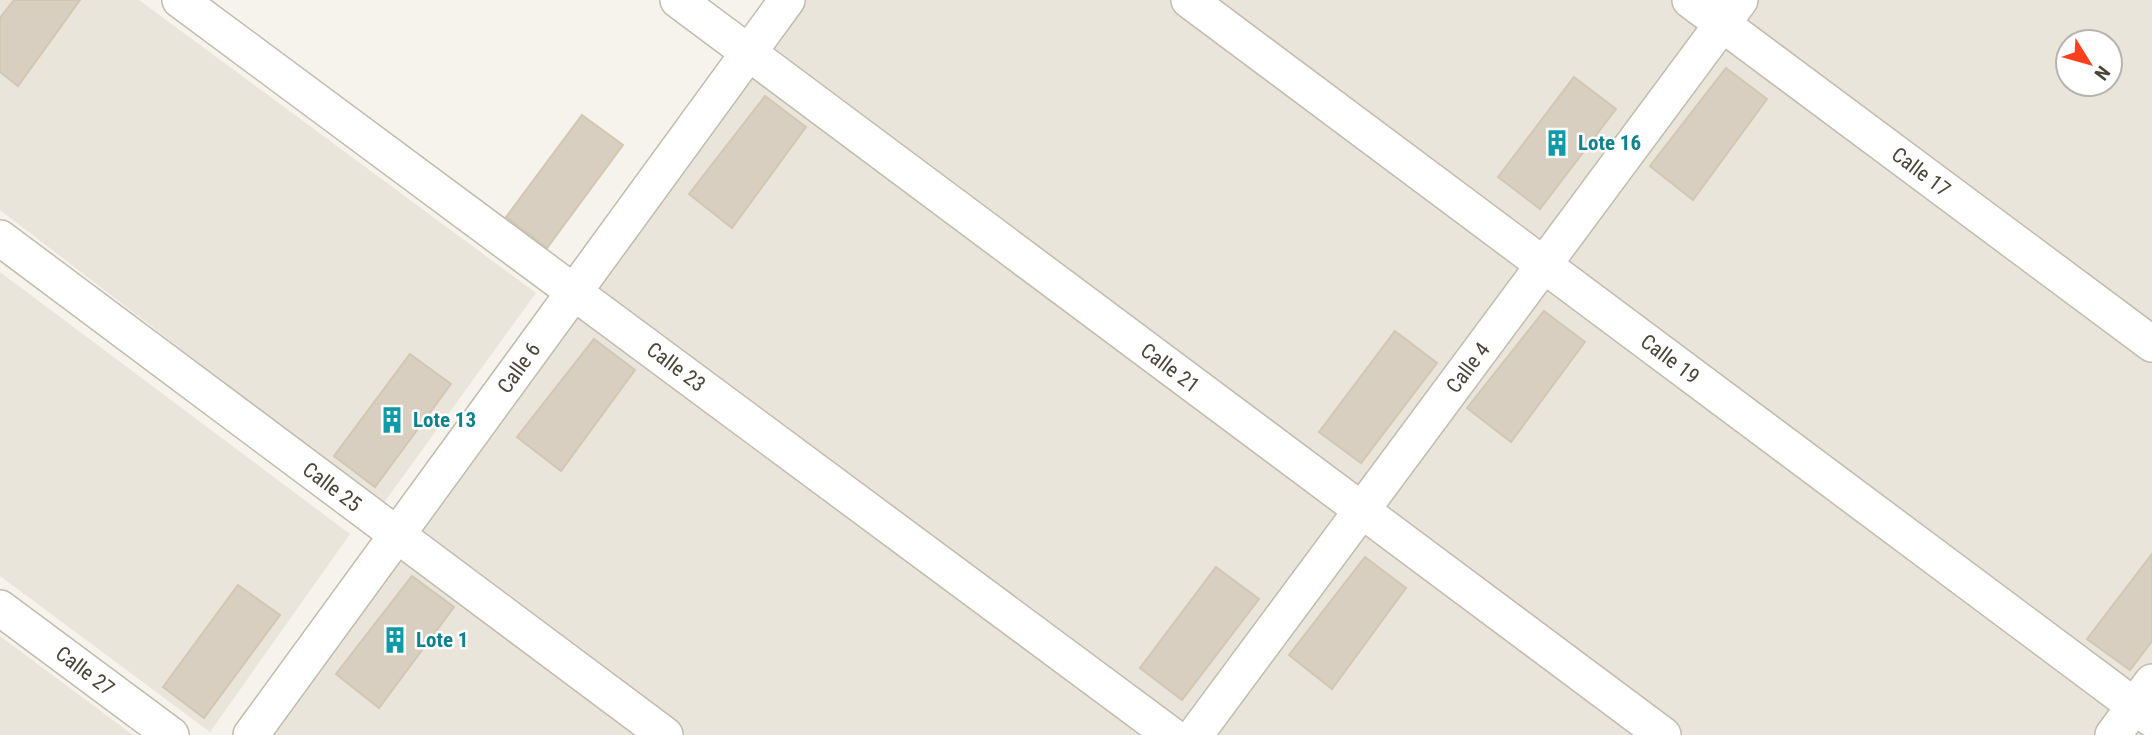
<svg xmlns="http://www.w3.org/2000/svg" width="2152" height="735" viewBox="0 0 2152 735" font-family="'Roboto Condensed',sans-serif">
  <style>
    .residential { fill: #eae5da; fill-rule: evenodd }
    .building { fill: #d8cfc1; stroke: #d3c7b4; stroke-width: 2 }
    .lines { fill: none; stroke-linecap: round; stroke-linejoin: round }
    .minor-casing { stroke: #c2bbae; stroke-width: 38 }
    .minor { stroke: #fff; stroke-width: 35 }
    .labels { text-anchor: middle; stroke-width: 5; stroke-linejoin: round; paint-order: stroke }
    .culture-label { font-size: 21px; font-weight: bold; fill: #0d838f; stroke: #fff; text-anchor: start }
    .street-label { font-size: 21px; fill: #4b4439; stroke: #fff }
  </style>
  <rect width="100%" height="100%" fill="#f6f3ec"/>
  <g class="residential">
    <path d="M 0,0 L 139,0 L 536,293 L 383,504 L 0,210 Z"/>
    <path d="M 805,0 L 2152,0 L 2152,735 L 271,735 ZM 2068,42 L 2110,42 L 2110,84 L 2068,84 Z"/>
    <path d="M 0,272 L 350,534 L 210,732 L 0,576 Z"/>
    <path d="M 0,636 L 133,735 L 0,735 Z"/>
  </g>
  <g class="building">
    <path d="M 14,0 L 80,0 L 18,86 L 0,72 L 0,18 Z"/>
    <path d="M 1726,68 L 1767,99 L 1693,200 L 1650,166 Z"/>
    <path d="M 1574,77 L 1616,109 L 1540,209 L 1498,177 Z"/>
    <path d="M 765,96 L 806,127 L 732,228 L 689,194 Z"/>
    <path d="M 582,115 L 623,145 L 547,248 L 506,217 Z"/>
    <path d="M 1544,311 L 1585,342 L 1511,442 L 1467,408 Z"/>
    <path d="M 1395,331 L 1437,363 L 1361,463 L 1319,432 Z"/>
    <path d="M 594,339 L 635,370 L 561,471 L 517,437 Z"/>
    <path d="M 410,354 L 451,384 L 375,487 L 334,456 Z"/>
    <path d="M 2152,554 L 2152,641 L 2130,670 L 2087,639 Z"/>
    <path d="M 1365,557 L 1406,588 L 1332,689 L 1289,655 Z"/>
    <path d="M 1216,567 L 1259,599 L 1182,700 L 1140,668 Z"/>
    <path d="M 412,576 L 454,607 L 379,708 L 336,674 Z"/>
    <path d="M 238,585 L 280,615 L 204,718 L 163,687 Z"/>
  </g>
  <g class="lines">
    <defs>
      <g id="minor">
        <path d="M 180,0 L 1171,735"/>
        <path d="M 678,0 L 1663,735"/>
        <path d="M 1189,0 L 2152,719"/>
        <path d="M 1690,0 L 2152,344"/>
        <path d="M 0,238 L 665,735"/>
        <path d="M 0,608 L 171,735"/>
        <path d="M 251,735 L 787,0"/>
        <path d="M 1195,735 L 1740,0"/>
        <path d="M 2113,735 L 2152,682"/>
      </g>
    </defs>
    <use href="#minor" class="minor-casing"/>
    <use href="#minor" class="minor"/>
  </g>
  <defs>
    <symbol id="building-bare" viewBox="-9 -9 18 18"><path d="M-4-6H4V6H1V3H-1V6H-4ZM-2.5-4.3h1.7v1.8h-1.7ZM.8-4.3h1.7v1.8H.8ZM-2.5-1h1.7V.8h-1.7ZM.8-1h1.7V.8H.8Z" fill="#0f9aa8" stroke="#fff" stroke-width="2.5" paint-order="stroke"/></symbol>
  </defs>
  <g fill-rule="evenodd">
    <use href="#building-bare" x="1538" y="124" width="38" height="38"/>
    <use href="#building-bare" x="373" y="401" width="38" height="38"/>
    <use href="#building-bare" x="376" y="621" width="38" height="38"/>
  </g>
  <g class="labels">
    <g class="culture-label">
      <text x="1578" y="150">Lote 16</text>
      <text x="413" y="427">Lote 13</text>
      <text x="416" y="647">Lote 1</text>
    </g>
    <g class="street-label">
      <text transform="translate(1921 172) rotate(37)" y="7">Calle 17</text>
      <text transform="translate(1670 359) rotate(37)" y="7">Calle 19</text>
      <text transform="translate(676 367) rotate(37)" y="7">Calle 23</text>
      <text transform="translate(519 368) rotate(-54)" y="7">Calle 6</text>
      <text transform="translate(1170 368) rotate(37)" y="7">Calle 21</text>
      <text transform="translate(1468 368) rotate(-53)" y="7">Calle 4</text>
      <text transform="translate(332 487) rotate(37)" y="7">Calle 25</text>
      <text transform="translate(85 671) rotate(37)" y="7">Calle 27</text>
    </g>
  </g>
  <g transform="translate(2089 63) rotate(127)"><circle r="33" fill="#ffffff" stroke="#b7b4b0" stroke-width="2"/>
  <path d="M0-5L12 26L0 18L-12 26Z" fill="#fc3f1d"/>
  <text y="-10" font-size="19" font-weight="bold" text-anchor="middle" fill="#4b4439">N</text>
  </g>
</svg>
